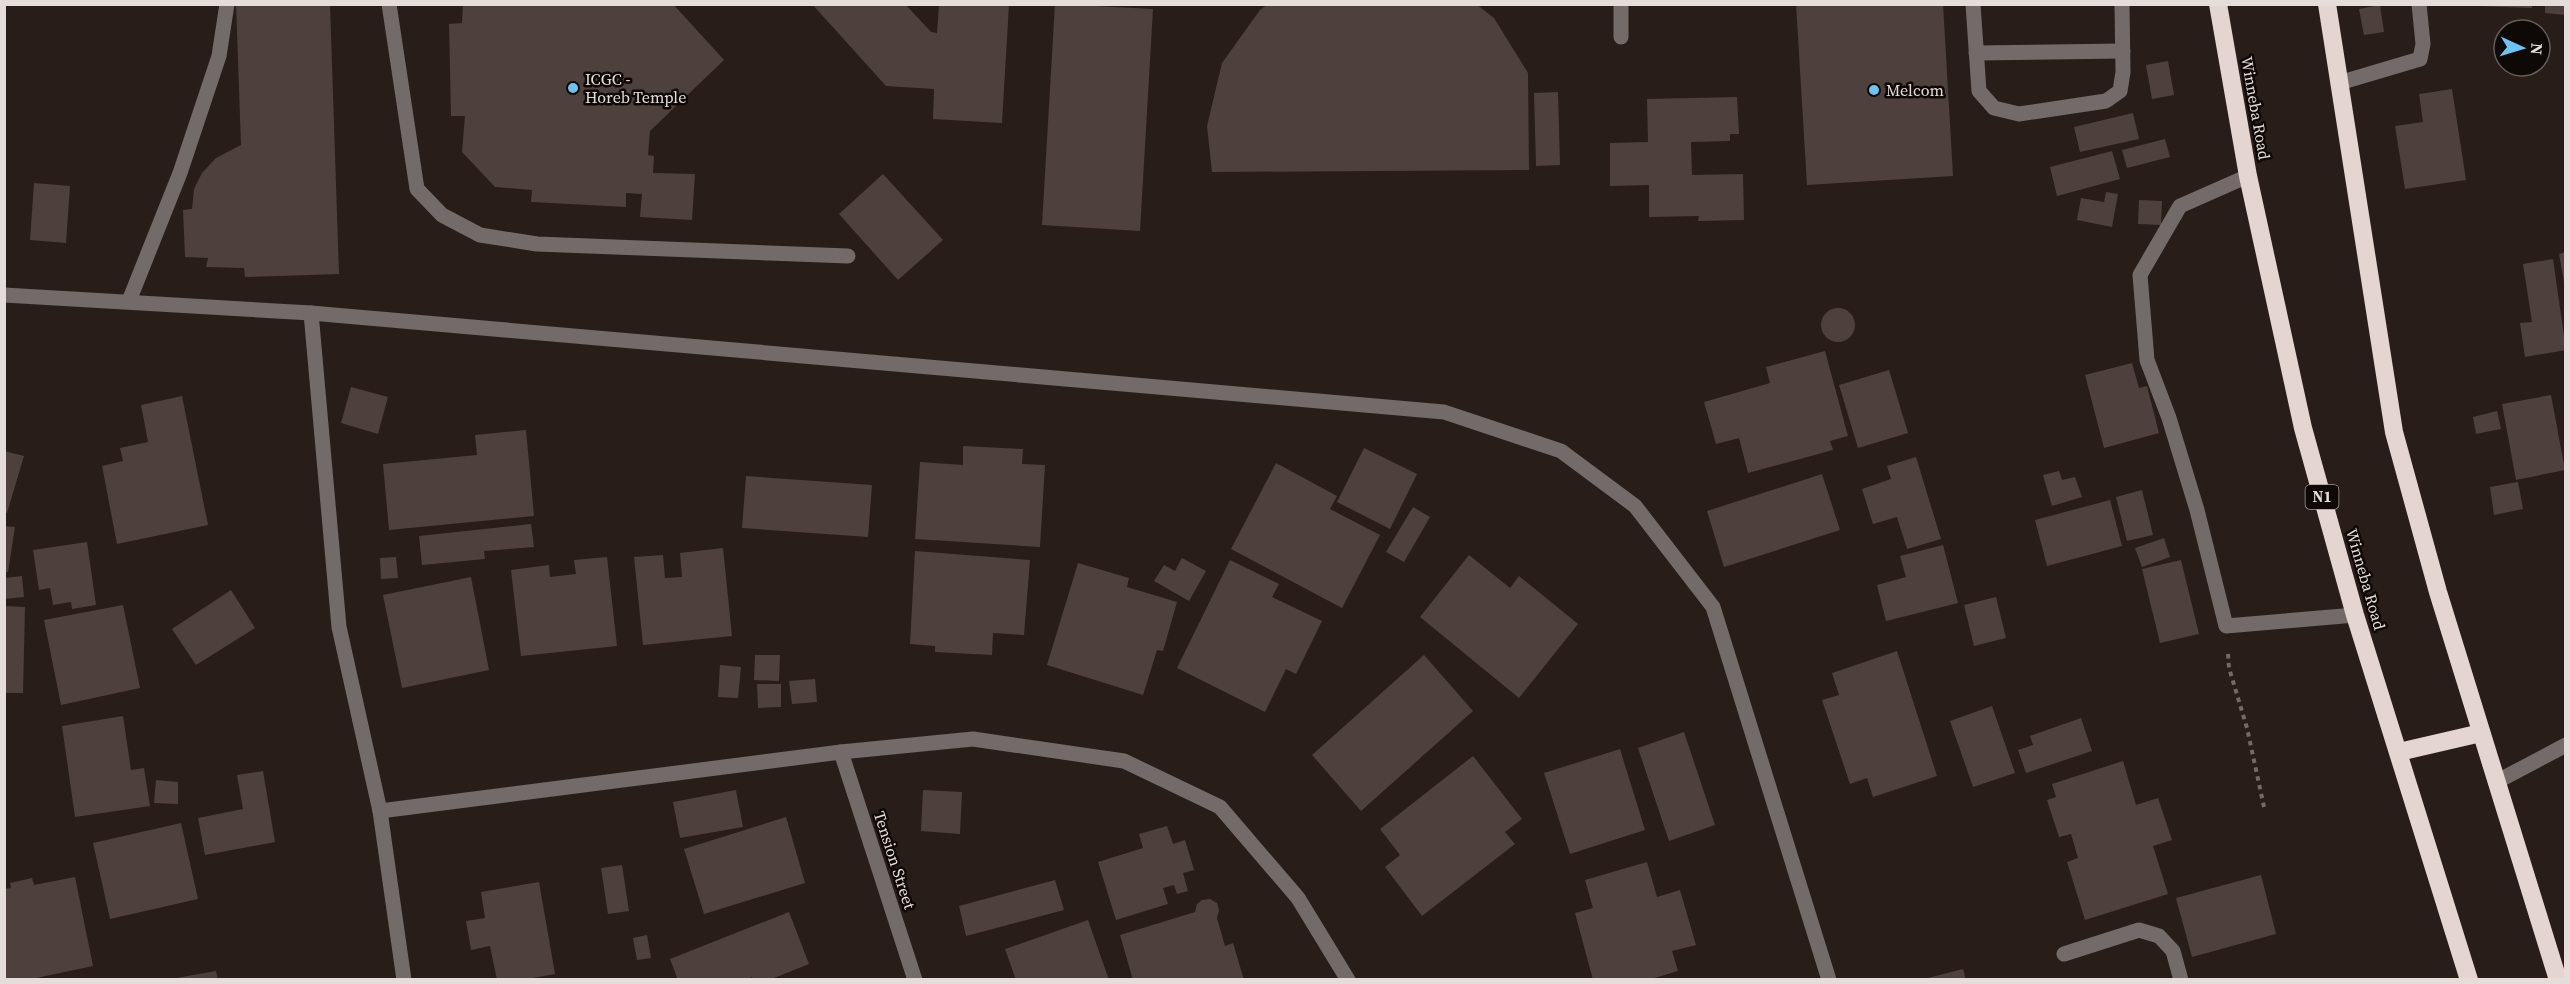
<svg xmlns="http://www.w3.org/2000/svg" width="2570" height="984" viewBox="0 0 2570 984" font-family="'Source Serif 4',serif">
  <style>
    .building { fill: #4d403d }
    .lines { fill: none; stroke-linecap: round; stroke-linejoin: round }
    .path { stroke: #736966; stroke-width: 4; stroke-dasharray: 4.5 4.5; stroke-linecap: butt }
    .minor { stroke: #726b69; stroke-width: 15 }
    .highway { stroke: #e5d5d1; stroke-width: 18 }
    .poi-dot { fill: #6dc2f3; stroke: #0e0907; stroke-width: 2 }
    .labels { text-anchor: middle; stroke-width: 5; stroke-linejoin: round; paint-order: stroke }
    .shield { fill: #0e0907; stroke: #a49d9b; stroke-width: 1.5 }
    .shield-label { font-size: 15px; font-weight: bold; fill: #e5ddda }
    .poi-label { font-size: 16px; fill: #e5ddda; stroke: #0e0907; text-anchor: start }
    .street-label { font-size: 16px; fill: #e5ddda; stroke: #0e0907 }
  </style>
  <rect width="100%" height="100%" fill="#291d1a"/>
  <g class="building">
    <path d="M 236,4 L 330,4 L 339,274 L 245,277 L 244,268 L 206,267 L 208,258 L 185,257 L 183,210 L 192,209 L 194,189 L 202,173 L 216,158 L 241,145 Z"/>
    <path d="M 463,4 L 673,4 L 724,60 L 650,131 L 648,155 L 654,156 L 653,173 L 695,174 L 692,220 L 640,217 L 642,194 L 626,193 L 626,207 L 531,202 L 532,190 L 495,187 L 462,152 L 465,116 L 451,116 L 449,24 L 462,23 Z"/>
    <path d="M 812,4 L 905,4 L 931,32 L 937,33 L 939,4 L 1009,4 L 1002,123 L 933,119 L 934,89 L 886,86 Z"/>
    <path d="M 1055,4 L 1153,9 L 1140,231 L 1042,225 Z"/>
    <path d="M 1268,4 L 1476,4 L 1494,18 L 1528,73 L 1529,170 L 1212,172 L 1207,126 L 1222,63 L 1260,10 Z"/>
    <path d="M 1796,4 L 1943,4 L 1953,176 L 1807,185 Z"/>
    <path d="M 2477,4 L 2532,4 L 2532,8 L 2477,6 Z"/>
    <path d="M 2545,4 L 2566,4 L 2566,15 L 2545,13 Z"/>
    <path d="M 2380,5 L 2384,32 L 2364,35 L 2359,9 Z"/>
    <path d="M 2168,61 L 2174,95 L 2152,99 L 2146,65 Z"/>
    <path d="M 2452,89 L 2466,180 L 2405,189 L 2395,126 L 2423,122 L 2419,94 Z"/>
    <path d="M 1558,92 L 1560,165 L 1536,166 L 1534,93 Z"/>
    <path d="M 1737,97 L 1739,134 L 1730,134 L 1730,141 L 1691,142 L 1692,175 L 1743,174 L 1744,220 L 1698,221 L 1699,216 L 1649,217 L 1649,185 L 1610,186 L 1610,143 L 1648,142 L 1647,99 Z"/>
    <path d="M 2133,113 L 2139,139 L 2080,152 L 2074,127 Z"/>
    <path d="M 2165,139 L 2170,157 L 2127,168 L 2122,150 Z"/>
    <path d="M 2112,151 L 2120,179 L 2057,196 L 2050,167 Z"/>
    <path d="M 883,174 L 943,240 L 898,280 L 839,214 Z"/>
    <path d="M 34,183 L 70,186 L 66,243 L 30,240 Z"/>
    <path d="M 2106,192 L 2118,194 L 2112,227 L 2077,220 L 2081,198 L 2104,202 Z"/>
    <path d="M 2139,200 L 2162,201 L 2161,225 L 2138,224 Z"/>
    <path d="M 2566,252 L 2566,282 L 2564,282 L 2559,254 Z"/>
    <path d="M 2553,259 L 2566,350 L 2525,357 L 2520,323 L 2532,322 L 2523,264 Z"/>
    <circle cx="1838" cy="325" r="17"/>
    <path d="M 1825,351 L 1848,436 L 1830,441 L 1833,450 L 1748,473 L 1739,438 L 1716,444 L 1704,402 L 1770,383 L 1766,367 Z"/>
    <path d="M 2132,363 L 2139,388 L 2147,386 L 2159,433 L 2104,448 L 2085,375 Z"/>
    <path d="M 1889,370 L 1908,433 L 1858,448 L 1839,385 Z"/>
    <path d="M 351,387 L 388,397 L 378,434 L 341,423 Z"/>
    <path d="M 2551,395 L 2565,470 L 2516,480 L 2502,404 Z"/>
    <path d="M 182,396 L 208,525 L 117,544 L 102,466 L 123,461 L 120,448 L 148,442 L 141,405 Z"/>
    <path d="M 2497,411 L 2501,429 L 2476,434 L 2473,417 Z"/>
    <path d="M 526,430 L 534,516 L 389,530 L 383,464 L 477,455 L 475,435 Z"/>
    <path d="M 963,446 L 1023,449 L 1022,464 L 1045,465 L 1040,547 L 915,539 L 920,462 L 963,465 Z"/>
    <path d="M 1364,448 L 1417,474 L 1390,529 L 1337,502 Z"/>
    <path d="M 4,451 L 24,456 L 7,513 L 4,512 Z"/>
    <path d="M 1916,457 L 1941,539 L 1907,549 L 1897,517 L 1873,524 L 1862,489 L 1891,479 L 1887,466 Z"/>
    <path d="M 1276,463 L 1337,496 L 1330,509 L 1380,535 L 1342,608 L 1231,549 Z"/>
    <path d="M 2059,471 L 2062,480 L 2075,477 L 2082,497 L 2052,506 L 2043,475 Z"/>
    <path d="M 1822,474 L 1840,530 L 1724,567 L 1707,511 Z"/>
    <path d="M 746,476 L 872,485 L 868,537 L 742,528 Z"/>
    <path d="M 2518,482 L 2523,509 L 2494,515 L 2490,487 Z"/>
    <path d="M 2142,490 L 2153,535 L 2127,541 L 2116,497 Z"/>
    <path d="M 2110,500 L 2122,546 L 2047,566 L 2035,520 Z"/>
    <path d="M 1413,507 L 1430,517 L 1404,562 L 1386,552 Z"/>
    <path d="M 531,524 L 534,547 L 484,551 L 485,559 L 422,565 L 419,536 Z"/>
    <path d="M 4,526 L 15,527 L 8,572 L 4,572 Z"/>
    <path d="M 2164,538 L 2170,557 L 2142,567 L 2135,548 Z"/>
    <path d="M 87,542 L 96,605 L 72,609 L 71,602 L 53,605 L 50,588 L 39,590 L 33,550 Z"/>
    <path d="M 1943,545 L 1958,603 L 1886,621 L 1877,585 L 1906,577 L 1900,556 Z"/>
    <path d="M 723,548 L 732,636 L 643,645 L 634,557 L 663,555 L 665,578 L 682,577 L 680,553 Z"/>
    <path d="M 915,551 L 1030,560 L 1024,635 L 993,633 L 992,655 L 935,652 L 935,646 L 910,644 Z"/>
    <path d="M 1469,555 L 1510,588 L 1519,576 L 1578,624 L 1519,698 L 1420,617 Z"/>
    <path d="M 396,557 L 398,578 L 381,579 L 380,558 Z"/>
    <path d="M 607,557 L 617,646 L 521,656 L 511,570 L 549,565 L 550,577 L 576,574 L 574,560 Z"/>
    <path d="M 1182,558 L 1206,571 L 1189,601 L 1154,581 L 1164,565 L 1175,571 Z"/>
    <path d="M 1230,560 L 1279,584 L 1272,597 L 1322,621 L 1296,674 L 1286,669 L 1265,712 L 1177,668 Z"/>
    <path d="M 2181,560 L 2199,634 L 2160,643 L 2142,569 Z"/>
    <path d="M 1078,563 L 1129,578 L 1127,587 L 1177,602 L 1163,651 L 1157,650 L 1143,695 L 1047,665 Z"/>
    <path d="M 22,576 L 24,597 L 4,599 L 4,578 Z"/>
    <path d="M 471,577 L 489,670 L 402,688 L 383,595 Z"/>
    <path d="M 231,590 L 255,628 L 196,665 L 172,629 Z"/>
    <path d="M 1996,597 L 2006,638 L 1974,646 L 1964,605 Z"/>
    <path d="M 123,605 L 140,688 L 61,705 L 44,620 Z"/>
    <path d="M 4,606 L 25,607 L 23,693 L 4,693 Z"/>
    <path d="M 1897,651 L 1937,776 L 1873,797 L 1867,778 L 1850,784 L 1822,700 L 1839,695 L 1832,673 Z"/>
    <path d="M 755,655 L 780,655 L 779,681 L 754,680 Z"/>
    <path d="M 1424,655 L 1473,711 L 1361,811 L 1312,755 Z"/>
    <path d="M 720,665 L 741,667 L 738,698 L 718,697 Z"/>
    <path d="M 815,679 L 817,702 L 792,704 L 789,681 Z"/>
    <path d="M 757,684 L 781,684 L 781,707 L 758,708 Z"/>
    <path d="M 1992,706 L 2015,773 L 1973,787 L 1950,721 Z"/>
    <path d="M 123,716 L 131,770 L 144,768 L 150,806 L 75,817 L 62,726 Z"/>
    <path d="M 2081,718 L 2092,751 L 2026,773 L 2018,750 L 2033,745 L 2030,736 Z"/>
    <path d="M 1684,732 L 1715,825 L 1669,841 L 1638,748 Z"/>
    <path d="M 1620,749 L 1645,830 L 1570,854 L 1544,773 Z"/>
    <path d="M 1473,756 L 1522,819 L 1505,832 L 1515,844 L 1422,916 L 1385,867 L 1400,855 L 1380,829 Z"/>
    <path d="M 2123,761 L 2136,805 L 2158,798 L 2172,840 L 2153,846 L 2168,894 L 2085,920 L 2067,862 L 2078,858 L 2071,834 L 2059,837 L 2047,800 L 2056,797 L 2052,784 Z"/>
    <path d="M 263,771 L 275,842 L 205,855 L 198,818 L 243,809 L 237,775 Z"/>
    <path d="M 156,780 L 178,782 L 178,804 L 154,803 Z"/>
    <path d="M 736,790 L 743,827 L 680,838 L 673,802 Z"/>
    <path d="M 923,790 L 962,792 L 960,834 L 921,831 Z"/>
    <path d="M 786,817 L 805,883 L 704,914 L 684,849 Z"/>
    <path d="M 181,823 L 198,899 L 110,919 L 93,843 Z"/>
    <path d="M 1167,826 L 1173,844 L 1185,840 L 1194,870 L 1183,873 L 1188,891 L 1177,894 L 1174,885 L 1163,888 L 1168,904 L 1116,920 L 1098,862 L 1143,848 L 1139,834 Z"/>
    <path d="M 1647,862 L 1657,897 L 1680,890 L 1696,945 L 1672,951 L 1678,971 L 1648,980 L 1593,980 L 1575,913 L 1593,908 L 1585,880 Z"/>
    <path d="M 622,865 L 629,911 L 608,914 L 601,868 Z"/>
    <path d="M 2261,875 L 2276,934 L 2192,957 L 2176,898 Z"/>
    <path d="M 75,877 L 93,966 L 27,980 L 4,980 L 4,889 L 11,888 L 10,883 L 32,878 L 34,885 Z"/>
    <path d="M 1055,880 L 1064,910 L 966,936 L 959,906 Z"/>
    <path d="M 539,882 L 555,974 L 522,980 L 497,980 L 490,946 L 471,950 L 466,921 L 485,918 L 481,892 Z"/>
    <path d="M 1210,899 L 1217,903 L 1219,910 L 1217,918 L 1225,946 L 1233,943 L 1244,980 L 1133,980 L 1120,935 L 1195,912 L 1197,904 L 1202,900 Z"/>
    <path d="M 789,912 L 809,964 L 769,980 L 753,980 L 752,977 L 747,980 L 678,980 L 670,959 Z"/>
    <path d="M 1088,920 L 1109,980 L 1016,980 L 1005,949 Z"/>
    <path d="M 647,935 L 651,958 L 637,960 L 633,938 Z"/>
    <path d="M 1963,969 L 1966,980 L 1924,980 L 1924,979 Z"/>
    <path d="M 216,971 L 218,980 L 176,980 L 176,978 Z"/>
  </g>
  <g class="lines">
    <path class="path" d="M 2228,654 L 2229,668 L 2247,728 L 2264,807"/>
    <g class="minor">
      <path d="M 389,4 L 417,189 L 442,215 L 480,235 L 537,244 L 848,256"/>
      <path d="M 1973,4 L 1979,91 L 1994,108 L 2019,114 L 2106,101 L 2120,91 L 2123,72 L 2122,4"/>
      <path d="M 1621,37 L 1621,4"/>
      <path d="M 1976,53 L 2123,51"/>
      <path d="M 2339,83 L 2420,59 L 2423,44 L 2419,4"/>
      <path d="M 2248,176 L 2180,206 L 2140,275 L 2147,360 L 2169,418 L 2197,510 L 2226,626 L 2355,615"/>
      <path d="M 4,295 L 311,313 L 1444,412 L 1561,451 L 1635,506 L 1713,607 L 1829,980"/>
      <path d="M 129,301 L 180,173 L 219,56 L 227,4"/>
      <path d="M 311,313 L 339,627 L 380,811 L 404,980"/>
      <path d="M 841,752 L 915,980"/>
      <path d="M 2496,782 L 2566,745"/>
      <path d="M 380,811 L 841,752 L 973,739 L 1124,761 L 1220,807 L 1298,898 L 1348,980"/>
      <path d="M 2064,954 L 2139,930 L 2159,936 L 2173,951 L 2181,980"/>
    </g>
    <g class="highway">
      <path d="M 2218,4 L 2248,176 L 2303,428 L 2355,615 L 2469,980"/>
      <path d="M 2327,4 L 2394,432 L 2438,592 L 2558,980"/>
      <path d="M 2399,752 L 2481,733"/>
    </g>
  </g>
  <g class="poi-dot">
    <circle cx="573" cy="88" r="6"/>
    <circle cx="1874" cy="90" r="6"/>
  </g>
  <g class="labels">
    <rect class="shield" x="2305.5" y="485" width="33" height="24" rx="4.5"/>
    <g class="shield-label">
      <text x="2322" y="502">N1</text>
    </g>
    <g class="poi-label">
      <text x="585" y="85">ICGC -<tspan x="585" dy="18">Horeb Temple</tspan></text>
      <text x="1886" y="96">Melcom</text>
    </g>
    <g class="street-label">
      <text transform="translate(2256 108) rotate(80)" y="6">Winneba Road</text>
      <text transform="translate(2366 579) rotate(74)" y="6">Winneba Road</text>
      <text transform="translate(895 860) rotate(72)" y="6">Tension Street</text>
    </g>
  </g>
  <rect width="2570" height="984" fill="none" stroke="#e5ddda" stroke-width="12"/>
  <g transform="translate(2522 48) rotate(94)"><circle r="28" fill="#0e0907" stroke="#645e5b" stroke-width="1.5"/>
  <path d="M0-4.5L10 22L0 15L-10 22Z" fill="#6dc2f3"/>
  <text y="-9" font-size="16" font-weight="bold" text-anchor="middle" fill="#e5ddda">N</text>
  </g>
</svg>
